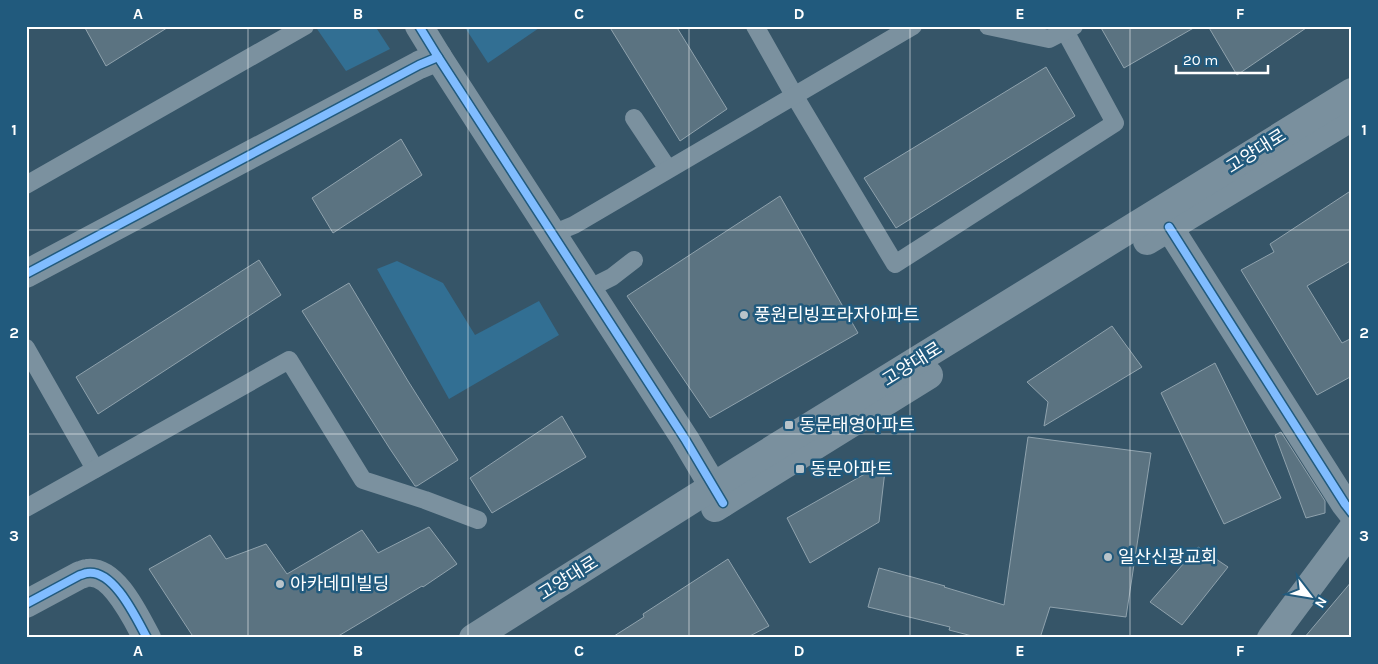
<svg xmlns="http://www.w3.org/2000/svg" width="1378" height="664" viewBox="0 0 1378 664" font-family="Karla,'Noto Sans KR',sans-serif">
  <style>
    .green { fill: #326f93 }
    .building { fill: #5b7381; stroke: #8fa2ad }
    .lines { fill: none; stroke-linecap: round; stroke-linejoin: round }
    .service { stroke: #7b919f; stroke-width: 18 }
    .minor { stroke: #7b919f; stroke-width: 28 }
    .tertiary { stroke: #7b919f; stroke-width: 28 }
    .primary { stroke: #7a909e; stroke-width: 28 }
    .cycleway-casing { stroke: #215a7d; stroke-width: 11 }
    .cycleway { stroke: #80bcff; stroke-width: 8 }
    .grid { fill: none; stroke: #fff; stroke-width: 1; stroke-opacity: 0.55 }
    .poi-dot { fill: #b9c4ca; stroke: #215a7d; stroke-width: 2 }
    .labels { text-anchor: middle; stroke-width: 5; stroke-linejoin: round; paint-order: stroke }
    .street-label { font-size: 18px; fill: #fff; stroke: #215a7d }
    .poi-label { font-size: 18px; fill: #fff; stroke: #215a7d; text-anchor: start }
    .neatline { fill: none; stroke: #fff; stroke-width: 2 }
    .grid-label { font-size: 16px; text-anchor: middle; font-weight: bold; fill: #fff }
  </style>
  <rect width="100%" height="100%" fill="#365568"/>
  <g class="green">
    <path d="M 315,26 L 375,26 L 390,49 L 346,71 Z"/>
    <path d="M 464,26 L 542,26 L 488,63 Z"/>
    <path d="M 397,261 L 443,283 L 475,335 L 539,301 L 559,335 L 449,399 L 377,269 Z"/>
  </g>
  <g class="building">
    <path d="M 84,26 L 170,26 L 106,66 Z"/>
    <path d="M 609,26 L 676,26 L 727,109 L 680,141 Z"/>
    <path d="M 1100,26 L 1197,26 L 1124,68 Z"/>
    <path d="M 1208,26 L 1309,26 L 1237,75 Z"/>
    <path d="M 1046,67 L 1075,116 L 896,228 L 864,178 Z"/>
    <path d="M 401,139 L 422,175 L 333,233 L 312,198 Z"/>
    <path d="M 1352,190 L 1352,260 L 1307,286 L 1342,343 L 1352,338 L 1352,376 L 1317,395 L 1241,270 L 1274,252 L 1270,244 Z"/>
    <path d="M 780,196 L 858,333 L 710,418 L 627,296 Z"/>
    <path d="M 259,260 L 281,295 L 98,414 L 76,377 Z"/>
    <path d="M 349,283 L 408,381 L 458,460 L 417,486 L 415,486 L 390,449 L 302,311 Z"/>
    <path d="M 1112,326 L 1142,367 L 1044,426 L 1048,402 L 1027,382 Z"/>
    <path d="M 1215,363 L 1281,498 L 1224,524 L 1161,393 Z"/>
    <path d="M 562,416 L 586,457 L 492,513 L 470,478 Z"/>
    <path d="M 1281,432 L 1325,501 L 1325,513 L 1306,518 L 1275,435 Z"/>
    <path d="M 1028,437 L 1151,453 L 1126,617 L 1050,607 L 1040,638 L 980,638 L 949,630 L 950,627 L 868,607 L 879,568 L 945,586 L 944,587 L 1004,605 Z"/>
    <path d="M 886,462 L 879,522 L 810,563 L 787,518 Z"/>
    <path d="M 429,527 L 457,564 L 423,587 L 422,586 L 335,638 L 194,638 L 149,569 L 210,535 L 226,559 L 266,544 L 287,574 L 362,530 L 378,553 Z"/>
    <path d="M 1198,547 L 1228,567 L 1182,625 L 1150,602 Z"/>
    <path d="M 728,559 L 769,626 L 746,638 L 611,638 L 644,617 L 643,614 Z"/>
    <path d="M 1352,581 L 1352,638 L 1304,638 Z"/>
  </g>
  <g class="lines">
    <g class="service">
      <path d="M 755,26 L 794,95 L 895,264 L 1115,123 L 1065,31"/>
      <path d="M 988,26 L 1049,39 L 1074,26"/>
      <path d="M 634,118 L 668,169"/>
      <path d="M 26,185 L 305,26"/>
      <path d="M 552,234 L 574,225 L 913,26"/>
      <path d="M 588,289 L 612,277 L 634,260"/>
      <path d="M 26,348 L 95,469"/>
      <path d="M 26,508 L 289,360 L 363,480 L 425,500 L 478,520"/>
    </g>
    <g class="minor">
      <path d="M 419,26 L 438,57 L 685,439 L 723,503"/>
      <path d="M 1169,227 L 1345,504 L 1352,513"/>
      <path d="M 26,274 L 419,65 L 438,57"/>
      <path d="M 26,604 L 80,575 C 82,575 85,573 87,573 C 114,569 136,618 147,638"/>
    </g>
    <path class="tertiary" d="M 1271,638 L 1352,529"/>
    <g class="primary">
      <path d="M 1147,241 L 1352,117"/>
      <path d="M 715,508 L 929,375"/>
      <path d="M 473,638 L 739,470 L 1352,92"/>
    </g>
    <defs>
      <g id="cycleway">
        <path d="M 419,26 L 438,57 L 685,439 L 723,503"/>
        <path d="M 1169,227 L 1345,504 L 1352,513"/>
        <path d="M 26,274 L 419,65 L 438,57"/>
        <path d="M 26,604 L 80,575 C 82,575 85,573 87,573 C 114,569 136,618 147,638"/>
      </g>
    </defs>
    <use href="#cycleway" class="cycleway-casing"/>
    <use href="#cycleway" class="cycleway"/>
  </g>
  <path class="grid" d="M 248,26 L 248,638M 468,26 L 468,638M 689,26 L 689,638M 910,26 L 910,638M 1130,26 L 1130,638M 26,230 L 1352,230M 26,434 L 1352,434"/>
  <g class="poi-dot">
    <circle cx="744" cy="315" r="5"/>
    <rect x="784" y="420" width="10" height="10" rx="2.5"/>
    <rect x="795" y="464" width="10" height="10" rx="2.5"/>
    <circle cx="1108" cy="557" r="5"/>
    <circle cx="280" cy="584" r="5"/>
  </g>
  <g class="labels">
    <g class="street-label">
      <text transform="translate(1256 151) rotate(-32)" y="6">고양대로</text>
      <text transform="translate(912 364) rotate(-32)" y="6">고양대로</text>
      <text transform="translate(568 578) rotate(-32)" y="6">고양대로</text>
    </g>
    <g class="poi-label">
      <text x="754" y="321">풍원리빙프라자아파트</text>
      <text x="799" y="431">동문태영아파트</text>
      <text x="810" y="475">동문아파트</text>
      <text x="1118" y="563">일산신광교회</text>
      <text x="290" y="590">아카데미빌딩</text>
    </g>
  </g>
  <rect width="1378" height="664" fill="none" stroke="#215a7d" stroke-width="55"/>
  <g transform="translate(1310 596) rotate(121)" stroke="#215a7d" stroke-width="4" paint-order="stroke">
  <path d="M0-4L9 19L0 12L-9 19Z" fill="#ffffff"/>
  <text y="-8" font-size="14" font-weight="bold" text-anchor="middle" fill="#ffffff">N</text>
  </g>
  <path d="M1176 65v8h92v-8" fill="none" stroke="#ffffff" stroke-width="2.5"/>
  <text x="1183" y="65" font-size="15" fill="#ffffff" stroke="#215a7d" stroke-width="4" paint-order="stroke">20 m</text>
  <rect x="28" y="28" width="1322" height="608" class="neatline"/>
  <g class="grid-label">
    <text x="138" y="19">A</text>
    <text x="358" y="19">B</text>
    <text x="579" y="19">C</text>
    <text x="799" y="19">D</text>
    <text x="1020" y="19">E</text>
    <text x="1240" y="19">F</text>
    <text x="14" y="135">1</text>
    <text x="1364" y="135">1</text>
    <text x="14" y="338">2</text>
    <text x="1364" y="338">2</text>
    <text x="14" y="541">3</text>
    <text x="1364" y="541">3</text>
    <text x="138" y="656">A</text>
    <text x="358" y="656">B</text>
    <text x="579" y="656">C</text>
    <text x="799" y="656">D</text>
    <text x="1020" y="656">E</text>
    <text x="1240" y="656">F</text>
  </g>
</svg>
